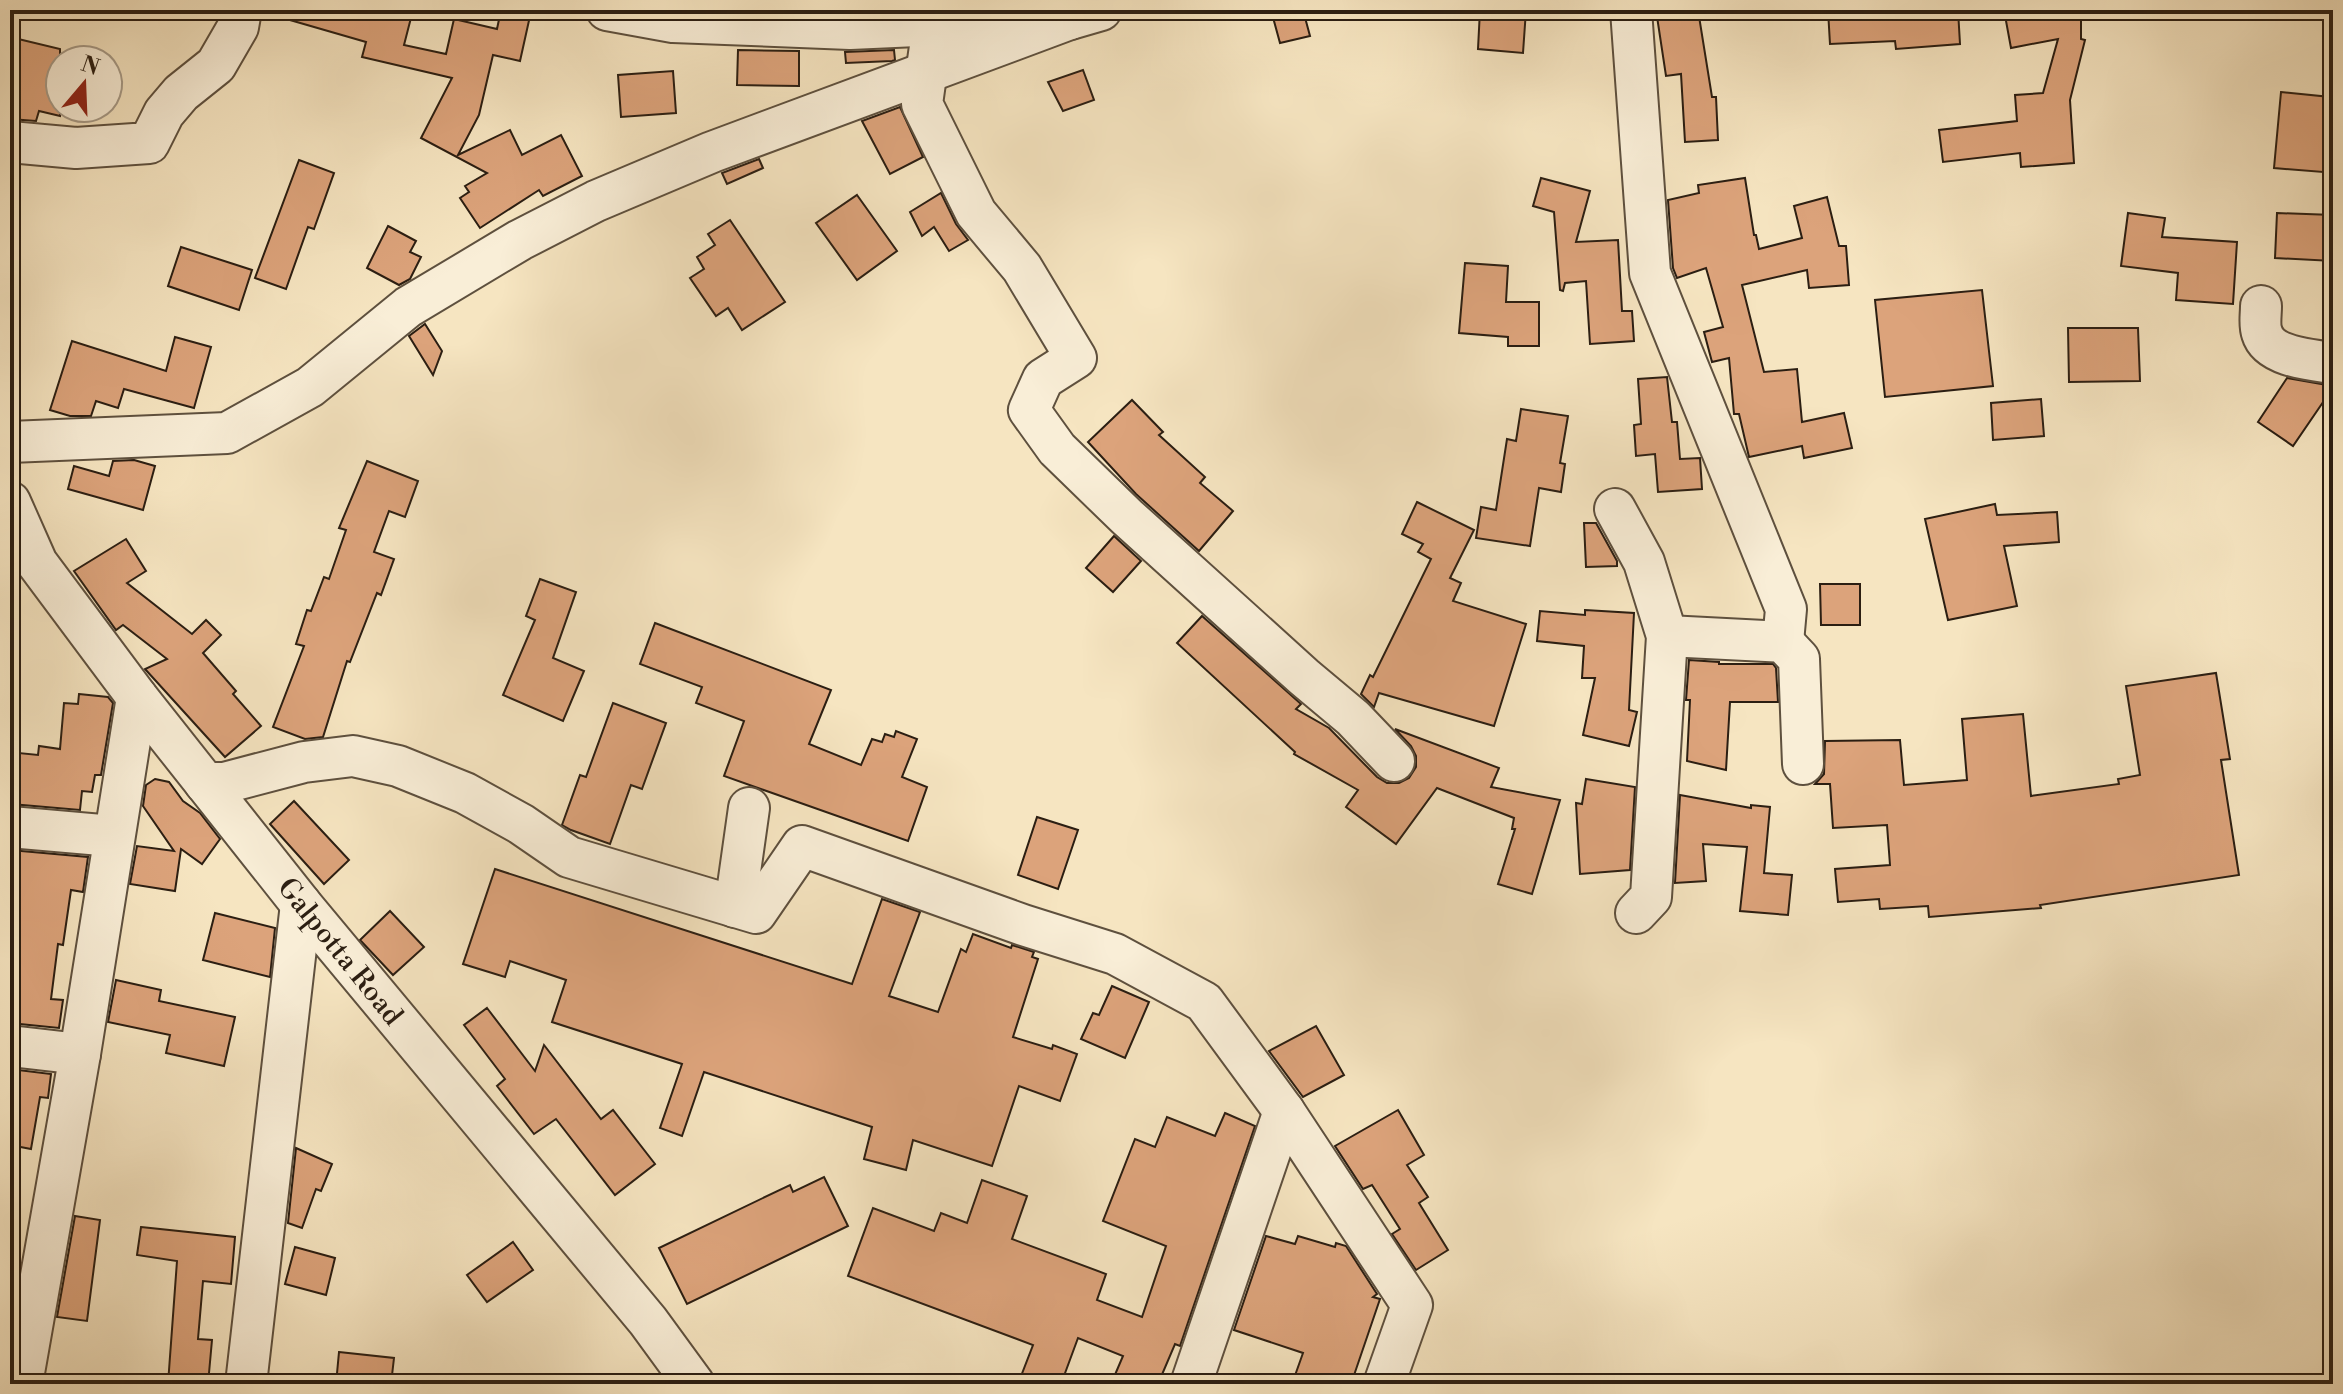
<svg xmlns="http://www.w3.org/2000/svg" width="2343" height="1394" viewBox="0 0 2343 1394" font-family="'Libre Bodoni',serif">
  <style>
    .building { fill: #dca37b; stroke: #2b1e12; stroke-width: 2 }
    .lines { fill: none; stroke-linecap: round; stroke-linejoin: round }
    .minor-casing { stroke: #5e503e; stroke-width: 44 }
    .minor { stroke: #f9eed7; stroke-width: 40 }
    .labels { text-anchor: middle; stroke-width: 8; stroke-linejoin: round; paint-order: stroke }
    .street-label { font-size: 28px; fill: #2b1e12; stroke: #f9eed7 }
  </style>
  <rect width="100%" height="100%" fill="#f6e5c1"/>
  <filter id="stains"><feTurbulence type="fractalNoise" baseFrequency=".0025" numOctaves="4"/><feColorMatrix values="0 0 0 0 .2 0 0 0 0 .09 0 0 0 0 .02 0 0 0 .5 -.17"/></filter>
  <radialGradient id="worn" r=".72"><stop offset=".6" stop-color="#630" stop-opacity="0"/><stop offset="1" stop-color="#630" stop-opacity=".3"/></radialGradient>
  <g class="building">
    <path d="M 277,10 L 413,10 L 404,45 L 446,54 L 454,19 L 497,29 L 501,10 L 530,16 L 520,61 L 493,55 L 479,115 L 458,155 L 510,130 L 522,155 L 561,135 L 582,176 L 543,196 L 539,190 L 480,228 L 460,198 L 469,192 L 465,186 L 487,173 L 421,138 L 452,78 L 362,57 L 366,42 L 276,16 Z"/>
    <path d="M 1271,10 L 1303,10 L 1310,36 L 1280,43 Z"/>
    <path d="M 1480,10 L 1526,10 L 1523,53 L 1478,49 Z"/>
    <path d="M 1656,10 L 1698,10 L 1712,97 L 1716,97 L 1718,140 L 1685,142 L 1681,74 L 1666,76 Z"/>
    <path d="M 1828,10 L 1958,10 L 1960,44 L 1896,49 L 1895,41 L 1830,44 Z"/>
    <path d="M 2004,10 L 2081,10 L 2081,39 L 2085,40 L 2070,100 L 2074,163 L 2021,167 L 2020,153 L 1943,162 L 1939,130 L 2017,121 L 2015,95 L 2043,93 L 2058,39 L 2011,48 Z"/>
    <path d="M 10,37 L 60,49 L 60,116 L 39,111 L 36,121 L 10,119 Z"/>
    <path d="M 738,50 L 799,51 L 799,86 L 737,85 Z"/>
    <path d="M 894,50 L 895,60 L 892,61 L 846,63 L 845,52 Z"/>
    <path d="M 1083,70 L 1094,100 L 1063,111 L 1048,82 Z"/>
    <path d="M 673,71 L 676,113 L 621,117 L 618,75 Z"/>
    <path d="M 2281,92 L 2330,97 L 2323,172 L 2274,168 Z"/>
    <path d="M 900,107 L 923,157 L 890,174 L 862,121 Z"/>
    <path d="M 759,159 L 763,168 L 727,184 L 722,173 Z"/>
    <path d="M 299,160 L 334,173 L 314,229 L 308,227 L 286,289 L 255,278 Z"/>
    <path d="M 1541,178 L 1590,191 L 1576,242 L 1618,240 L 1622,311 L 1632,311 L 1634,341 L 1590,344 L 1586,281 L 1565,283 L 1563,291 L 1560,290 L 1554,212 L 1533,206 Z"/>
    <path d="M 1745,178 L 1754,235 L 1756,235 L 1759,249 L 1802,238 L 1794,206 L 1827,197 L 1839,246 L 1846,246 L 1849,285 L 1809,288 L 1807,270 L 1742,285 L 1764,372 L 1797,369 L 1802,422 L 1844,413 L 1852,448 L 1804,458 L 1802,446 L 1749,457 L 1739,414 L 1734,414 L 1729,358 L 1712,362 L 1704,332 L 1723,327 L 1706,268 L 1677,278 L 1673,268 L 1668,200 L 1699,193 L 1698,185 Z"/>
    <path d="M 941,193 L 956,224 L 968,240 L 949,251 L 934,227 L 922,236 L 910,212 Z"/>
    <path d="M 857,195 L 897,251 L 857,280 L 816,223 Z"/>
    <path d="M 2128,213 L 2165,218 L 2162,237 L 2237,242 L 2233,304 L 2176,300 L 2178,273 L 2121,266 Z"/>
    <path d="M 2277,213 L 2333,215 L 2333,261 L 2275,258 Z"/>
    <path d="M 730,220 L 785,302 L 742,330 L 728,308 L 716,316 L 690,278 L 704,269 L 697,257 L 715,245 L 708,234 Z"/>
    <path d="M 388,226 L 416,241 L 410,252 L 421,257 L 410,279 L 399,285 L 367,268 Z"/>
    <path d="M 181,247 L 252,270 L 239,310 L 168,286 Z"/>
    <path d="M 1465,263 L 1508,266 L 1506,302 L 1539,302 L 1539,346 L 1508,346 L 1508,337 L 1459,333 Z"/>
    <path d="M 1982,290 L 1993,386 L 1885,397 L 1875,300 Z"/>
    <path d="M 425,324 L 442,351 L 433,375 L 409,336 Z"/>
    <path d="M 2068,328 L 2138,328 L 2140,381 L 2069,382 Z"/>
    <path d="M 175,337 L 211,347 L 194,408 L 124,389 L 118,408 L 96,401 L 91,416 L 70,416 L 50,410 L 72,341 L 166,371 Z"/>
    <path d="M 1667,377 L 1672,422 L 1677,422 L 1680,459 L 1700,458 L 1702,489 L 1658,492 L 1655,454 L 1636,456 L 1634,425 L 1641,424 L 1638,379 Z"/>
    <path d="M 2287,378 L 2327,385 L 2332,389 L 2293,446 L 2258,422 Z"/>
    <path d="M 2041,399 L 2044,436 L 1993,440 L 1991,403 Z"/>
    <path d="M 1132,400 L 1163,432 L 1159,435 L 1205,477 L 1200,483 L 1233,511 L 1199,551 L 1136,494 L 1088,442 Z"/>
    <path d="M 1521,409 L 1568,416 L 1560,463 L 1565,464 L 1561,492 L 1539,488 L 1530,546 L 1476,538 L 1481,507 L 1496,510 L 1507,439 L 1516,441 Z"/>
    <path d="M 134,460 L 155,466 L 143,510 L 68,489 L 74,466 L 109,476 L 113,461 Z"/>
    <path d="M 367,461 L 418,481 L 405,517 L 389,511 L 374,552 L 394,559 L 381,595 L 377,593 L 350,662 L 347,661 L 323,737 L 305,739 L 273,727 L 304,646 L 296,644 L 307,610 L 311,611 L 324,577 L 329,579 L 346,530 L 339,528 Z"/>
    <path d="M 1417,502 L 1474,530 L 1450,578 L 1461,583 L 1453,601 L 1526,624 L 1494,726 L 1379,693 L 1374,707 L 1361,694 L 1370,675 L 1373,677 L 1431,559 L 1418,552 L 1423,544 L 1402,534 Z"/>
    <path d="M 1995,504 L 1997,515 L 2057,512 L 2059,542 L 2004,546 L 2017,606 L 1948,620 L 1925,519 Z"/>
    <path d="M 1584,523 L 1596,523 L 1617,561 L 1617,566 L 1586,567 Z"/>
    <path d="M 1114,536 L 1141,561 L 1113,592 L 1086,568 Z"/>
    <path d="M 126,539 L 146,571 L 127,583 L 192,634 L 206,620 L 221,635 L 203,653 L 236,691 L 233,694 L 261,726 L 225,757 L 145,669 L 167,659 L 123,625 L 116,630 L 74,571 Z"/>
    <path d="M 540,579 L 576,592 L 553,658 L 584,671 L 563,721 L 503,695 L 535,620 L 526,616 Z"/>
    <path d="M 1820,584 L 1860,584 L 1860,625 L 1821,625 Z"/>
    <path d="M 1585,610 L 1634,613 L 1629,710 L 1637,712 L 1629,746 L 1583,735 L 1595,678 L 1582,678 L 1584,646 L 1537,641 L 1540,611 L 1585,615 Z"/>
    <path d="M 1202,616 L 1301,704 L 1296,709 L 1329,728 L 1377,777 L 1387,783 L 1399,783 L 1409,778 L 1416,767 L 1416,756 L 1411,746 L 1395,729 L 1499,768 L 1491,787 L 1560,800 L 1532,894 L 1498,884 L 1515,829 L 1512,829 L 1514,818 L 1437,788 L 1396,844 L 1346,807 L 1358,790 L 1294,754 L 1295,752 L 1177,643 Z"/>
    <path d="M 655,623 L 831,690 L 809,744 L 861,765 L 872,739 L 882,742 L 885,734 L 894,737 L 896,731 L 917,739 L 902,777 L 927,787 L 908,841 L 724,776 L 744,721 L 696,703 L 702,687 L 640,664 Z"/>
    <path d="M 1689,660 L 1719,662 L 1719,664 L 1773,664 L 1776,668 L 1778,702 L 1730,702 L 1726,770 L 1687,761 L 1690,700 L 1686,700 Z"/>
    <path d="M 2216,673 L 2230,759 L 2221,760 L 2239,875 L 2040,905 L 2041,908 L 1929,917 L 1928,906 L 1880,909 L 1879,899 L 1838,902 L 1835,869 L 1890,865 L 1887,825 L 1833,828 L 1830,784 L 1815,784 L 1824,774 L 1825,741 L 1900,740 L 1904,785 L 1967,780 L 1962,719 L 2023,714 L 2031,796 L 2119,784 L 2118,779 L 2140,775 L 2126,686 Z"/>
    <path d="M 79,694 L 108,697 L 113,703 L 101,775 L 95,775 L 92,792 L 82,791 L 80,810 L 11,804 L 19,753 L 38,755 L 39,746 L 60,749 L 64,703 L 78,704 Z"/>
    <path d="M 613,703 L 666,723 L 642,789 L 631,785 L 610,844 L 571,830 L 562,825 L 580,775 L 586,777 Z"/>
    <path d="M 155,779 L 169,782 L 183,801 L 200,813 L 220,839 L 202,864 L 181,849 L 175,891 L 130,884 L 137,846 L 174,851 L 143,806 L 146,785 Z"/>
    <path d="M 1586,779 L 1635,787 L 1630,870 L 1580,874 L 1576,803 L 1582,804 Z"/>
    <path d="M 1680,795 L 1751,808 L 1751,805 L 1770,807 L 1764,873 L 1792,875 L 1788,915 L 1740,911 L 1747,847 L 1703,844 L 1706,881 L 1675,883 Z"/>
    <path d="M 294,801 L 349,860 L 324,884 L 270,824 Z"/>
    <path d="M 1037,817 L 1078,830 L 1058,889 L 1018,875 Z"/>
    <path d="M 10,850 L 88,857 L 83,892 L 71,890 L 63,945 L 58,944 L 51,999 L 63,1000 L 59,1028 L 10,1023 L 10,959 L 13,938 L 10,938 Z"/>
    <path d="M 495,869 L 852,984 L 882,899 L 920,912 L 889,996 L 938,1012 L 961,949 L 966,952 L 973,934 L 1011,948 L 1012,945 L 1034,952 L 1032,957 L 1038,959 L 1013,1037 L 1052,1049 L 1053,1045 L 1077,1054 L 1060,1101 L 1019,1086 L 992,1166 L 913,1140 L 906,1170 L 864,1159 L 872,1127 L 704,1072 L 682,1136 L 660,1128 L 682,1064 L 552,1022 L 566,980 L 510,961 L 505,977 L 463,964 Z"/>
    <path d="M 390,911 L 424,947 L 393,975 L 360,940 Z"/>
    <path d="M 215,913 L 275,928 L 270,977 L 203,960 Z"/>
    <path d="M 116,980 L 161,990 L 159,1001 L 235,1017 L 224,1066 L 166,1053 L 170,1035 L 108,1022 Z"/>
    <path d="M 1112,986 L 1149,1002 L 1125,1058 L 1081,1039 L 1093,1013 L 1099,1015 Z"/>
    <path d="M 487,1008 L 535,1071 L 544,1045 L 601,1119 L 613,1110 L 655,1164 L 615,1195 L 556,1119 L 534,1134 L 497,1086 L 505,1079 L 464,1025 Z"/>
    <path d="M 1316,1026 L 1344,1075 L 1303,1097 L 1269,1051 Z"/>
    <path d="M 10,1069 L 51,1074 L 48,1098 L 40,1097 L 31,1149 L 10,1145 Z"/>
    <path d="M 1398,1110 L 1424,1155 L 1407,1165 L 1428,1197 L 1419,1203 L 1448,1250 L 1416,1270 L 1392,1234 L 1400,1229 L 1372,1185 L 1363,1189 L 1335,1146 Z"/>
    <path d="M 1225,1113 L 1255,1126 L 1180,1346 L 1175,1344 L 1158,1384 L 1111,1384 L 1123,1356 L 1078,1338 L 1061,1384 L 1018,1384 L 1033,1345 L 848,1276 L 873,1208 L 934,1231 L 941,1213 L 967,1223 L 982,1180 L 1027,1196 L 1012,1239 L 1106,1274 L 1097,1300 L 1142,1317 L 1166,1246 L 1103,1221 L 1135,1139 L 1155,1147 L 1167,1117 L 1215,1136 Z"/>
    <path d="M 296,1148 L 332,1164 L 321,1191 L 316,1189 L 302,1228 L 288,1223 Z"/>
    <path d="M 824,1177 L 848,1226 L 687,1304 L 659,1248 L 790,1185 L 793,1192 Z"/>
    <path d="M 75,1216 L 100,1220 L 87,1321 L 57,1317 Z"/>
    <path d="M 141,1227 L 235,1237 L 231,1284 L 203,1281 L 198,1339 L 212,1340 L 208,1384 L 168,1384 L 177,1261 L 137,1255 Z"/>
    <path d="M 1266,1236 L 1295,1244 L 1298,1236 L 1335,1247 L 1336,1243 L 1346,1246 L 1377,1294 L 1373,1297 L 1380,1299 L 1351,1384 L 1292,1384 L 1303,1353 L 1234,1330 Z"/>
    <path d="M 513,1242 L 533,1270 L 487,1302 L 467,1275 Z"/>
    <path d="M 295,1247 L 335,1258 L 326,1295 L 285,1284 Z"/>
    <path d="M 339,1352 L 394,1358 L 391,1384 L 336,1384 Z"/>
  </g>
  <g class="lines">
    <defs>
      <g id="minor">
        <path d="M 607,10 L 673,22 L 850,29 L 1070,19 L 1101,10"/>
        <path d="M 1631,10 L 1650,273 L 1786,609 L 1783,642"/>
        <path d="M 933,25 L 922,104 L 976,213 L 1022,268 L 1076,358 L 1043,379 L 1029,410 L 1057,449 L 1127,517 L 1304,677 L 1353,718 L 1394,761"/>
        <path d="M 10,142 L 76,148 L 149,143 L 164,113 L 181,93 L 216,65 L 238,27 L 241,10"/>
        <path d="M 2261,306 C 2261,315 2259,325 2262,333 C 2269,357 2312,360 2333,363"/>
        <path d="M 10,442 L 227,433 L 310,387 L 408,307 L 520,240 L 596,201 L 712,152 L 1070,19"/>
        <path d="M 10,502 L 37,563 L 137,697 L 301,904 L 648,1321 L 694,1384"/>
        <path d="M 1615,509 L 1644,562 L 1667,636 L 1651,897 L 1636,913"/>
        <path d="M 1667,636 L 1783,642 L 1799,659 L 1803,764"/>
        <path d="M 205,783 L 224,783 L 304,762 L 353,756 L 398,766 L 465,793 L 521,824 L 569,857 L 756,913 L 802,846 L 1023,925 L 1115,954 L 1204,1002 L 1284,1111"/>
        <path d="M 10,827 L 113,836"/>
        <path d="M 735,907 L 749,808"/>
        <path d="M 10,1046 L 80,1054"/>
        <path d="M 22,1384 L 80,1054 L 137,697"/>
        <path d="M 246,1384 L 301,904"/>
        <path d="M 1191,1384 L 1284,1111 L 1412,1305 L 1384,1384"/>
      </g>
    </defs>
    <use href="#minor" class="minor-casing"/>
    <use href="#minor" class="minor"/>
  </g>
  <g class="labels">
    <g class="street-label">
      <text transform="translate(341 951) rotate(51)" y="10">Galpotta Road</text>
    </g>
  </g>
  <rect width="2343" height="1394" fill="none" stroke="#f6e5c1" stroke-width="40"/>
  <rect x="12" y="12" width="2319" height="1370" fill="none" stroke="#2b1e12" stroke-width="4"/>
  <rect x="20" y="20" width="2303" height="1354" fill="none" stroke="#2b1e12" stroke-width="2"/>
  <g transform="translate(84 84) rotate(19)"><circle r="38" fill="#f9eed7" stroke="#a79b88" stroke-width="2"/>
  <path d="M0-6L14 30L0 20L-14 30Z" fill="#8f2418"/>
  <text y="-12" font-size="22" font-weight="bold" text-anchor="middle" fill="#2b1e12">N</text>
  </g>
  <rect width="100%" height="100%" filter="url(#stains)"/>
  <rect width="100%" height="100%" fill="url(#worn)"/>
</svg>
